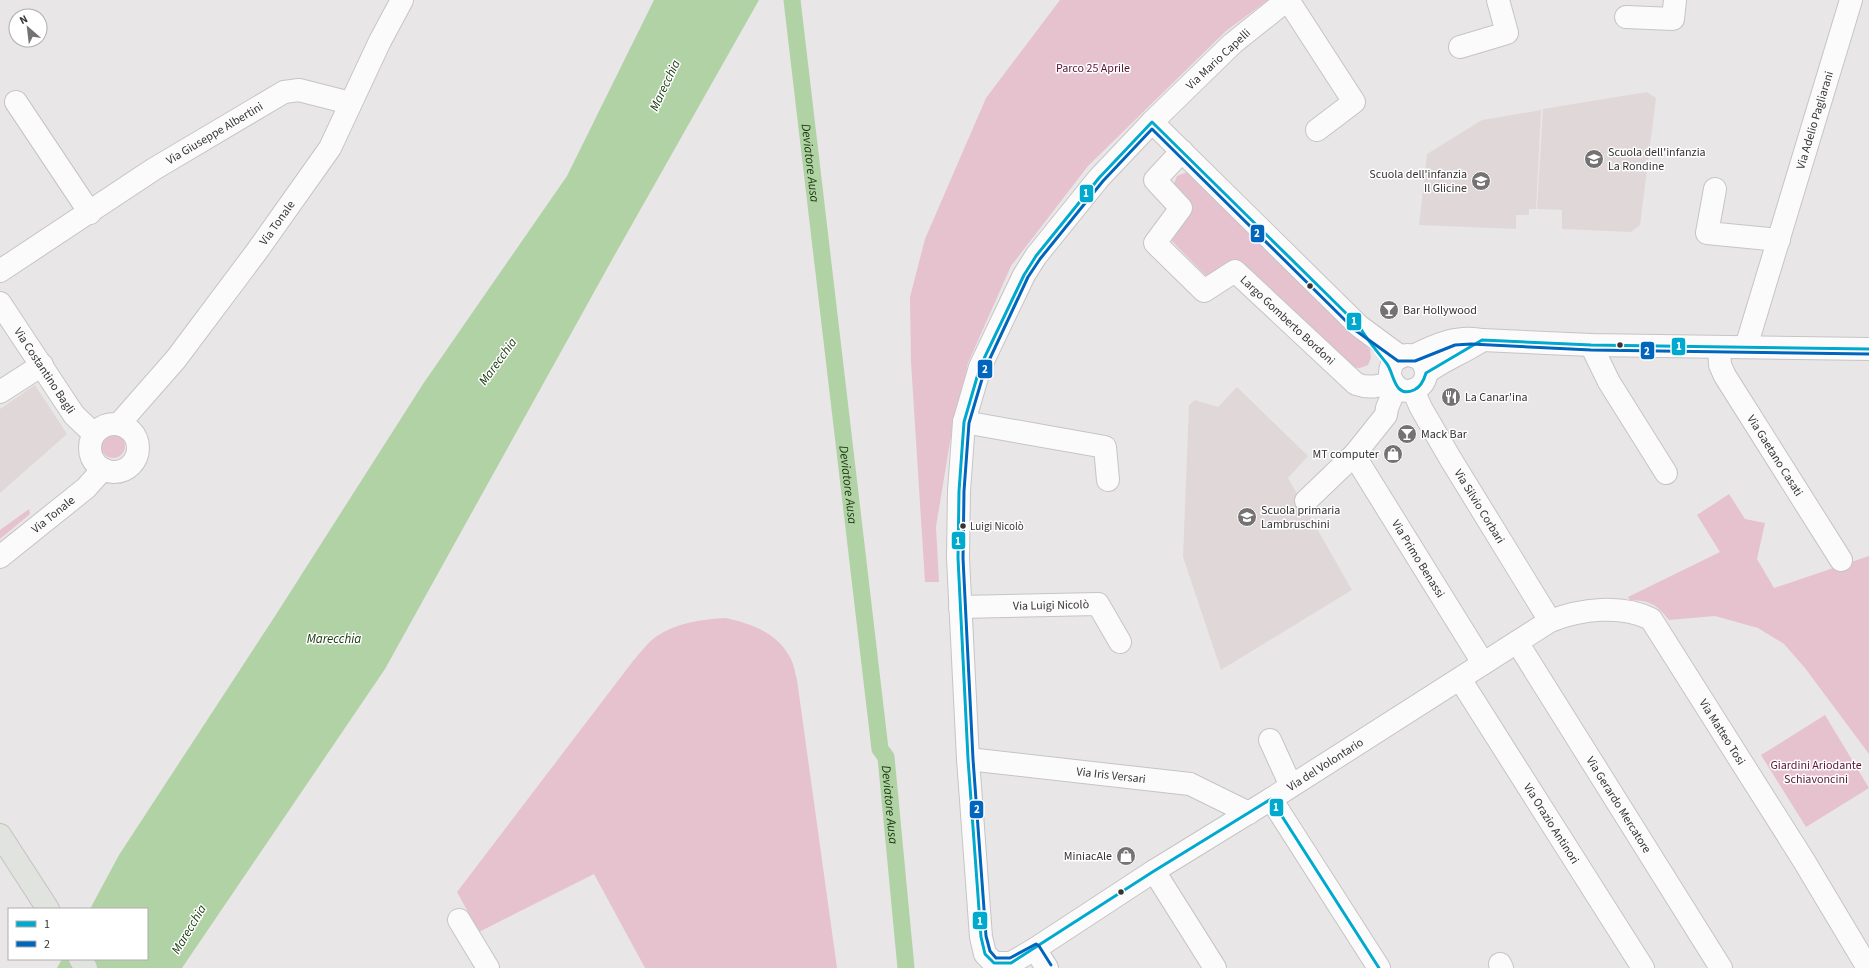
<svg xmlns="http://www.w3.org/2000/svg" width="1869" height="968" viewBox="0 0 1869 968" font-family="'Source Sans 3',sans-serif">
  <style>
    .built { fill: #e0d7d9 }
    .green { fill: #e6c2ce }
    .water { fill: #b0d2a5 }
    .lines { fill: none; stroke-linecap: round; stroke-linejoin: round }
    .canal { stroke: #b0d2a5; stroke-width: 17 }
    .minor-casing { stroke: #c6c4c5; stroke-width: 24 }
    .major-casing { stroke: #c3c2c2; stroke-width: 24 }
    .minor { stroke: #fcfbfb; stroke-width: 22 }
    .major { stroke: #e0e3de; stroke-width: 22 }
    .bus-1-casing { stroke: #fff; stroke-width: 6 }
    .bus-2-casing { stroke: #fff; stroke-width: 6 }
    .bus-1 { stroke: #00a9ce; stroke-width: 3 }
    .bus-2 { stroke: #0065bd; stroke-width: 3 }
    .bus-dot { fill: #363334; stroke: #fff; stroke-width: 1.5 }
    .labels { text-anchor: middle; stroke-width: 3; stroke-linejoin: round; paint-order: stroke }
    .bus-label { font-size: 11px; fill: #363334; stroke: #fff; text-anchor: start }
    .street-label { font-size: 12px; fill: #363334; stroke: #fff }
    .park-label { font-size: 12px; fill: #5b1233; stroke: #fff }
    .poi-label { font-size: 12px; fill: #363334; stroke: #fff; text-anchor: start }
    .water-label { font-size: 13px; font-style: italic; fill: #153709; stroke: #fff }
    .line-badge { stroke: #fff; stroke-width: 1.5 }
    .badge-label { font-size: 11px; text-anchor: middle; font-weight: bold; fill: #fff }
  </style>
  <rect width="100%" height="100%" fill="#e9e6e7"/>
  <g class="built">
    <path d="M 1647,92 L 1656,98 L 1640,225 L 1631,232 L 1562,229 L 1562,210 L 1537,209 L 1543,109 Z"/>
    <path d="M 1541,110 L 1536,209 L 1529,209 L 1529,215 L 1516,215 L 1516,229 L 1419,225 L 1427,154 L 1482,120 Z"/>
    <path d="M 35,385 L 67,434 L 0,493 L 0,409 Z"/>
    <path d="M 1237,387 L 1308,456 L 1288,478 L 1352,590 L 1221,670 L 1183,557 L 1189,405 L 1195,400 L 1218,407 Z"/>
  </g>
  <g class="green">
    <path d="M 1060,0 L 1268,0 L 1226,31 L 1088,166 L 1011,266 L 968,363 L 950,442 L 936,527 L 939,582 L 925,582 L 911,362 L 910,297 L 925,239 L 986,98 Z"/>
    <path d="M 1187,172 L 1198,175 L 1370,350 L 1371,358 L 1368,365 L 1360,368 L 1351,367 L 1236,261 L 1209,279 L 1169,238 L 1173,186 L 1177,176 Z"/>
    <circle cx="113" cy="446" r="12"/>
    <path d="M 1729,494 L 1745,519 L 1765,523 L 1757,559 L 1774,588 L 1869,556 L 1869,754 L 1805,668 L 1784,644 L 1758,628 L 1715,616 L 1669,620 C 1656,604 1651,601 1630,600 L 1628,597 L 1720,552 L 1697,515 Z"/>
    <path d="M 29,509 L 30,514 L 0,539 L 0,530 Z"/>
    <path d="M 726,618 C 752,624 778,633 791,659 C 794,665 795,673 797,680 L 837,968 L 645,968 L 594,874 L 479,932 L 457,892 L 633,661 C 640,653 648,642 657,636 C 677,623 702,619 726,618 Z"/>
    <path d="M 1825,715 L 1869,788 L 1806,827 L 1761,755 Z"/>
  </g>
  <path class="water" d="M 654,0 L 759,0 L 613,258 L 385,669 L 182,968 L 57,968 L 62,959 L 147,959 L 147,909 L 90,909 L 119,855 L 277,613 L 423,384 L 567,176 Z"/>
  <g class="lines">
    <path class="canal" id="s1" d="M 792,0 L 880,749 L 886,757 L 906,968"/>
    <defs>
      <g id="minor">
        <path id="s2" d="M 1287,0 L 1232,44 L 1152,122 L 1099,178 L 1036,256 L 1024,275 L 980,367 L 964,422 L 959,491 L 958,558 L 968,759 L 981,937 L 985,954 L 994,963 L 1011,963 L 1035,949 L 1154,871 L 1271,799 L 1550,621 C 1581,609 1621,604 1651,619 L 1804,861 L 1868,968"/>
        <path d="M 1288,0 L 1354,102 L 1317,130"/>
        <path d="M 1626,17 L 1673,19 L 1675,0"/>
        <path d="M 1460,47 L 1507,33 L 1498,0"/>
        <path d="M 16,102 L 90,213"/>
        <path d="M 1152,122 L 1359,326 L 1401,357"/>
        <path id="s3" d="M 1182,151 L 1155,180 L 1181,208 L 1155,243 L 1204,291 L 1235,271 L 1356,384 C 1370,389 1379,386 1393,382"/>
        <path d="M 1715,189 L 1707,233 L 1779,240"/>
        <path id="s4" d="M 0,271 L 154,169 L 284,92 L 299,90 L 350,103"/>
        <path id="s5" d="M 0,303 L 74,415 L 94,434"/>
        <path d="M 1591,345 L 1609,382 L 1666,473"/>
        <path id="s6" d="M 1719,347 L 1720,365 L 1725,376 L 1841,560"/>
        <path id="s7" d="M 1746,347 L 1851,0"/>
        <circle cx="1408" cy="373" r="18"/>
        <path d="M 1413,356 C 1435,345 1457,335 1482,340 L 1591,345 L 1869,349"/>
        <path d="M 1426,373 C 1443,360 1463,353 1481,341"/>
        <path id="s8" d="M 1413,390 L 1421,408 L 1450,458 L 1550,621"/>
        <path d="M 0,392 L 42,365"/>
        <path d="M 964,422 L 1105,447 L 1108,480"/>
        <circle cx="114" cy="448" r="24"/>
        <path id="s9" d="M 119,424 L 176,359 L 257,251 L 330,148 L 380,41 L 402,0"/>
        <path id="s10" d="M 1354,455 L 1483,663"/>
        <path d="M 1306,501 L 1354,455 L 1386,415 L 1387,408 L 1396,386"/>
        <path id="s11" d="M 0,557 L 86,488 L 103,469"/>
        <path id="s12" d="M 960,607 L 1098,604 L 1120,642"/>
        <path id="s13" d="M 1517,642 L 1721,968"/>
        <path id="s14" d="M 1460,679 L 1643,968"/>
        <path d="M 1270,740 L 1291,786"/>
        <path id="s15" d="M 968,759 L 1190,784 L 1249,813"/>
        <path d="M 1271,799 L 1379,968"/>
        <path d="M 1154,871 L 1215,968"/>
        <path d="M 459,920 L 488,968"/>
        <path d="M 1035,949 L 1047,968"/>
        <path d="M 1500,964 L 1502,968"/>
      </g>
      <g id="major">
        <path d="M 0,835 L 48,909"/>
        <path d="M 80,959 L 86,968"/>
      </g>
    </defs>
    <use href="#minor" class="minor-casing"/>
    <use href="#major" class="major-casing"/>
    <use href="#minor" class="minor"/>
    <use href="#major" class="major"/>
    <defs>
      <path id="bus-1" d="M 1379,968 L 1271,799 L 1154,871 L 1011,963 L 994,963 L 985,954 L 981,937 L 968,759 L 958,558 L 959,491 L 964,422 L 980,367 L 1024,275 L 1036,256 L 1099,178 L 1152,122 L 1359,326 C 1367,340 1377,351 1387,364 C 1394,373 1394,399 1414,390 C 1421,387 1424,380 1426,373 L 1482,340 L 1591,345 L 1869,349"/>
      <path id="bus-2" d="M 1051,965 L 1039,946 L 1036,944 L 1010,958 L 996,958 L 990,951 L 986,936 L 973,759 L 963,558 L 964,491 L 969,423 L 985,369 L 1028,277 L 1040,259 L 1103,181 L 1152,129 L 1355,330 L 1398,361 L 1415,361 L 1455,345 L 1471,344 L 1591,350 L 1869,354"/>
    </defs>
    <use href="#bus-1" class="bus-1-casing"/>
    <use href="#bus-2" class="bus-2-casing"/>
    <use href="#bus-1" class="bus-1"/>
    <use href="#bus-2" class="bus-2"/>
  </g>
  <defs>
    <symbol id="school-disc" viewBox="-11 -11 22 22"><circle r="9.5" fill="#757273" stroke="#fff"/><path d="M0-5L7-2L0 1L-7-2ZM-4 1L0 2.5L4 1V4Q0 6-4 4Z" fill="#fff"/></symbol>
    <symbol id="bar-disc" viewBox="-11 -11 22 22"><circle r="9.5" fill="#757273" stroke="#fff"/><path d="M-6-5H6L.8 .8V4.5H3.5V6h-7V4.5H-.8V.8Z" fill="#fff"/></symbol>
    <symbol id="restaurant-disc" viewBox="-11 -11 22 22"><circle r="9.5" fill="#757273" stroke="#fff"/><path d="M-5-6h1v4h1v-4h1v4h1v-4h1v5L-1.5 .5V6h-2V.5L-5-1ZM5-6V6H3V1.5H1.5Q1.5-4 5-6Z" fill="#fff"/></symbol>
    <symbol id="shop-disc" viewBox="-11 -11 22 22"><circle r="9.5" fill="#757273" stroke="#fff"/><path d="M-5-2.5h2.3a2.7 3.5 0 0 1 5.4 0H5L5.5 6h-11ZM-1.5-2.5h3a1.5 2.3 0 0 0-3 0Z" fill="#fff"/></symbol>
  </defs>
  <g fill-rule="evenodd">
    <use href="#school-disc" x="1583" y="148" width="22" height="22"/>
    <use href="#school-disc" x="1470" y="170" width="22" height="22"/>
    <use href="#bar-disc" x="1378" y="299" width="22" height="22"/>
    <use href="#restaurant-disc" x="1440" y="386" width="22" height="22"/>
    <use href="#bar-disc" x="1396" y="423" width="22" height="22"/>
    <use href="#shop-disc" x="1382" y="443" width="22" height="22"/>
    <use href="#school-disc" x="1236" y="506" width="22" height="22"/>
    <use href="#shop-disc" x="1115" y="845" width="22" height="22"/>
  </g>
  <g class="bus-dot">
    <circle cx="1310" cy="286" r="3.5"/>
    <circle cx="1620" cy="345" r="3.5"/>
    <circle cx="963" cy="526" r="3.5"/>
    <circle cx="1121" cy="892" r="3.5"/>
  </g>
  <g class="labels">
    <g class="bus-label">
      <text x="970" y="530">Luigi Nicolò</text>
    </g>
    <g class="street-label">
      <text transform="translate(1218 59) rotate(-43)" y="4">Via Mario Capelli</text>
      <text dy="4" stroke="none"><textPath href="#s7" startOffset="237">Via Adelio Pagliarani</textPath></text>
      <text dy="4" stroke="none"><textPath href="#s4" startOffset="255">Via Giuseppe Albertini</textPath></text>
      <text dy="4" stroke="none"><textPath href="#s9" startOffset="256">Via Tonale</textPath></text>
      <text dy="4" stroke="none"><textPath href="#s3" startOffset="299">Largo Gomberto Bordoni</textPath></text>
      <text dy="4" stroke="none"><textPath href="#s5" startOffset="81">Via Costantino Bagli</textPath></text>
      <text dy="4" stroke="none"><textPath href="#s6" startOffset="124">Via Gaetano Casati</textPath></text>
      <text dy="4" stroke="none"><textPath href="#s8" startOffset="134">Via Silvio Corbari</textPath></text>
      <text dy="4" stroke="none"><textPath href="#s11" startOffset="68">Via Tonale</textPath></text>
      <text dy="4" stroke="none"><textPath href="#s10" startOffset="122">Via Primo Benassi</textPath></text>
      <text dy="4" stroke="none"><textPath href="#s12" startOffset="91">Via Luigi Nicolò</textPath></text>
      <text dy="4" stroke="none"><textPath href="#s2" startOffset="1980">Via Matteo Tosi</textPath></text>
      <text dy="4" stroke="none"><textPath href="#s2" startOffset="1476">Via del Volontario</textPath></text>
      <text dy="4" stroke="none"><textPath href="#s15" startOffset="144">Via Iris Versari</textPath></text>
      <text dy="4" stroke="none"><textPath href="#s13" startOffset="192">Via Gerardo Mercatore</textPath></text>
      <text dy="4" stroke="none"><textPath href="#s14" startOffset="171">Via Orazio Antinori</textPath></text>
    </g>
    <g class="park-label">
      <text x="1093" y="72">Parco 25 Aprile</text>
      <text x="1816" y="769">Giardini Ariodante<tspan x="1816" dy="14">Schiavoncini</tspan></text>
    </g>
    <g class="poi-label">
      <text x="1608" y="156">Scuola dell'infanzia<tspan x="1608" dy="14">La Rondine</tspan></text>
      <text x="1467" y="178" text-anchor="end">Scuola dell'infanzia<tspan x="1467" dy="14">Il Glicine</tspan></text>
      <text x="1403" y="314">Bar Hollywood</text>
      <text x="1465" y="401">La Canar'ina</text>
      <text x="1421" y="438">Mack Bar</text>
      <text x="1379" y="458" text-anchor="end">MT computer</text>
      <text x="1261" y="514">Scuola primaria<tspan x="1261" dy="14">Lambruschini</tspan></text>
      <text x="1112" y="860" text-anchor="end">MiniacAle</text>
    </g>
    <g class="water-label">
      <text transform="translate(664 85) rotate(-65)" y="5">Marecchia</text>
      <text dy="5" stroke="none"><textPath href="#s1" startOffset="164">Deviatore Ausa</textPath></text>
      <text transform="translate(497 361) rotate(-54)" y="5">Marecchia</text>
      <text dy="5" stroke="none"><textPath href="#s1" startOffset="488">Deviatore Ausa</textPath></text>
      <text x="334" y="643">Marecchia</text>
      <text dy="5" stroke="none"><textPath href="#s1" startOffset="812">Deviatore Ausa</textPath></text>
      <text transform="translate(188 929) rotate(-59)" y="5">Marecchia</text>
    </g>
  </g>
  <g class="line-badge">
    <rect x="1079" y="184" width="15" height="19" rx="4" fill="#00a9ce"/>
    <rect x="1250" y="224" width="15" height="19" rx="4" fill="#0065bd"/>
    <rect x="1346" y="312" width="16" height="19" rx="4" fill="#00a9ce"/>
    <rect x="1671" y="337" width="15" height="19" rx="4" fill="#00a9ce"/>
    <rect x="1640" y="341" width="15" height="19" rx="4" fill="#0065bd"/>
    <rect x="977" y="359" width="16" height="20" rx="4" fill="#0065bd"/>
    <rect x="951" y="531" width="15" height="19" rx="4" fill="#00a9ce"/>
    <rect x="1269" y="798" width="15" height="19" rx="4" fill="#00a9ce"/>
    <rect x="969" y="800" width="15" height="19" rx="4" fill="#0065bd"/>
    <rect x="972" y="911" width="16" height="19" rx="4" fill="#00a9ce"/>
  </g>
  <g class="badge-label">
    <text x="1086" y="197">1</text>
    <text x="1257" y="237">2</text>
    <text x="1354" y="325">1</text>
    <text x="1679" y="350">1</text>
    <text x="1647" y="355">2</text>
    <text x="985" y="373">2</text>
    <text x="958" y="545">1</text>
    <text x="1276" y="811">1</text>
    <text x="977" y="813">2</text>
    <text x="980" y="925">1</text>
  </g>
  <rect x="8" y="908" width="140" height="52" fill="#ffffff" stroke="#afadae"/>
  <rect x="16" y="921" width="20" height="6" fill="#00a9ce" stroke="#afadae"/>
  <text x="44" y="928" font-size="12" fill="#363334">1</text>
  <rect x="16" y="941" width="20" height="6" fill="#0065bd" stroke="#afadae"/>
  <text x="44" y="948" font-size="12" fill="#363334">2</text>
  <g transform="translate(28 28) rotate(332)"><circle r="19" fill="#ffffff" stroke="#afadae"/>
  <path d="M0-3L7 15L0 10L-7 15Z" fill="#757273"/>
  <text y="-6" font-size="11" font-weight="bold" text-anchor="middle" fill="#363334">N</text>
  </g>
</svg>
